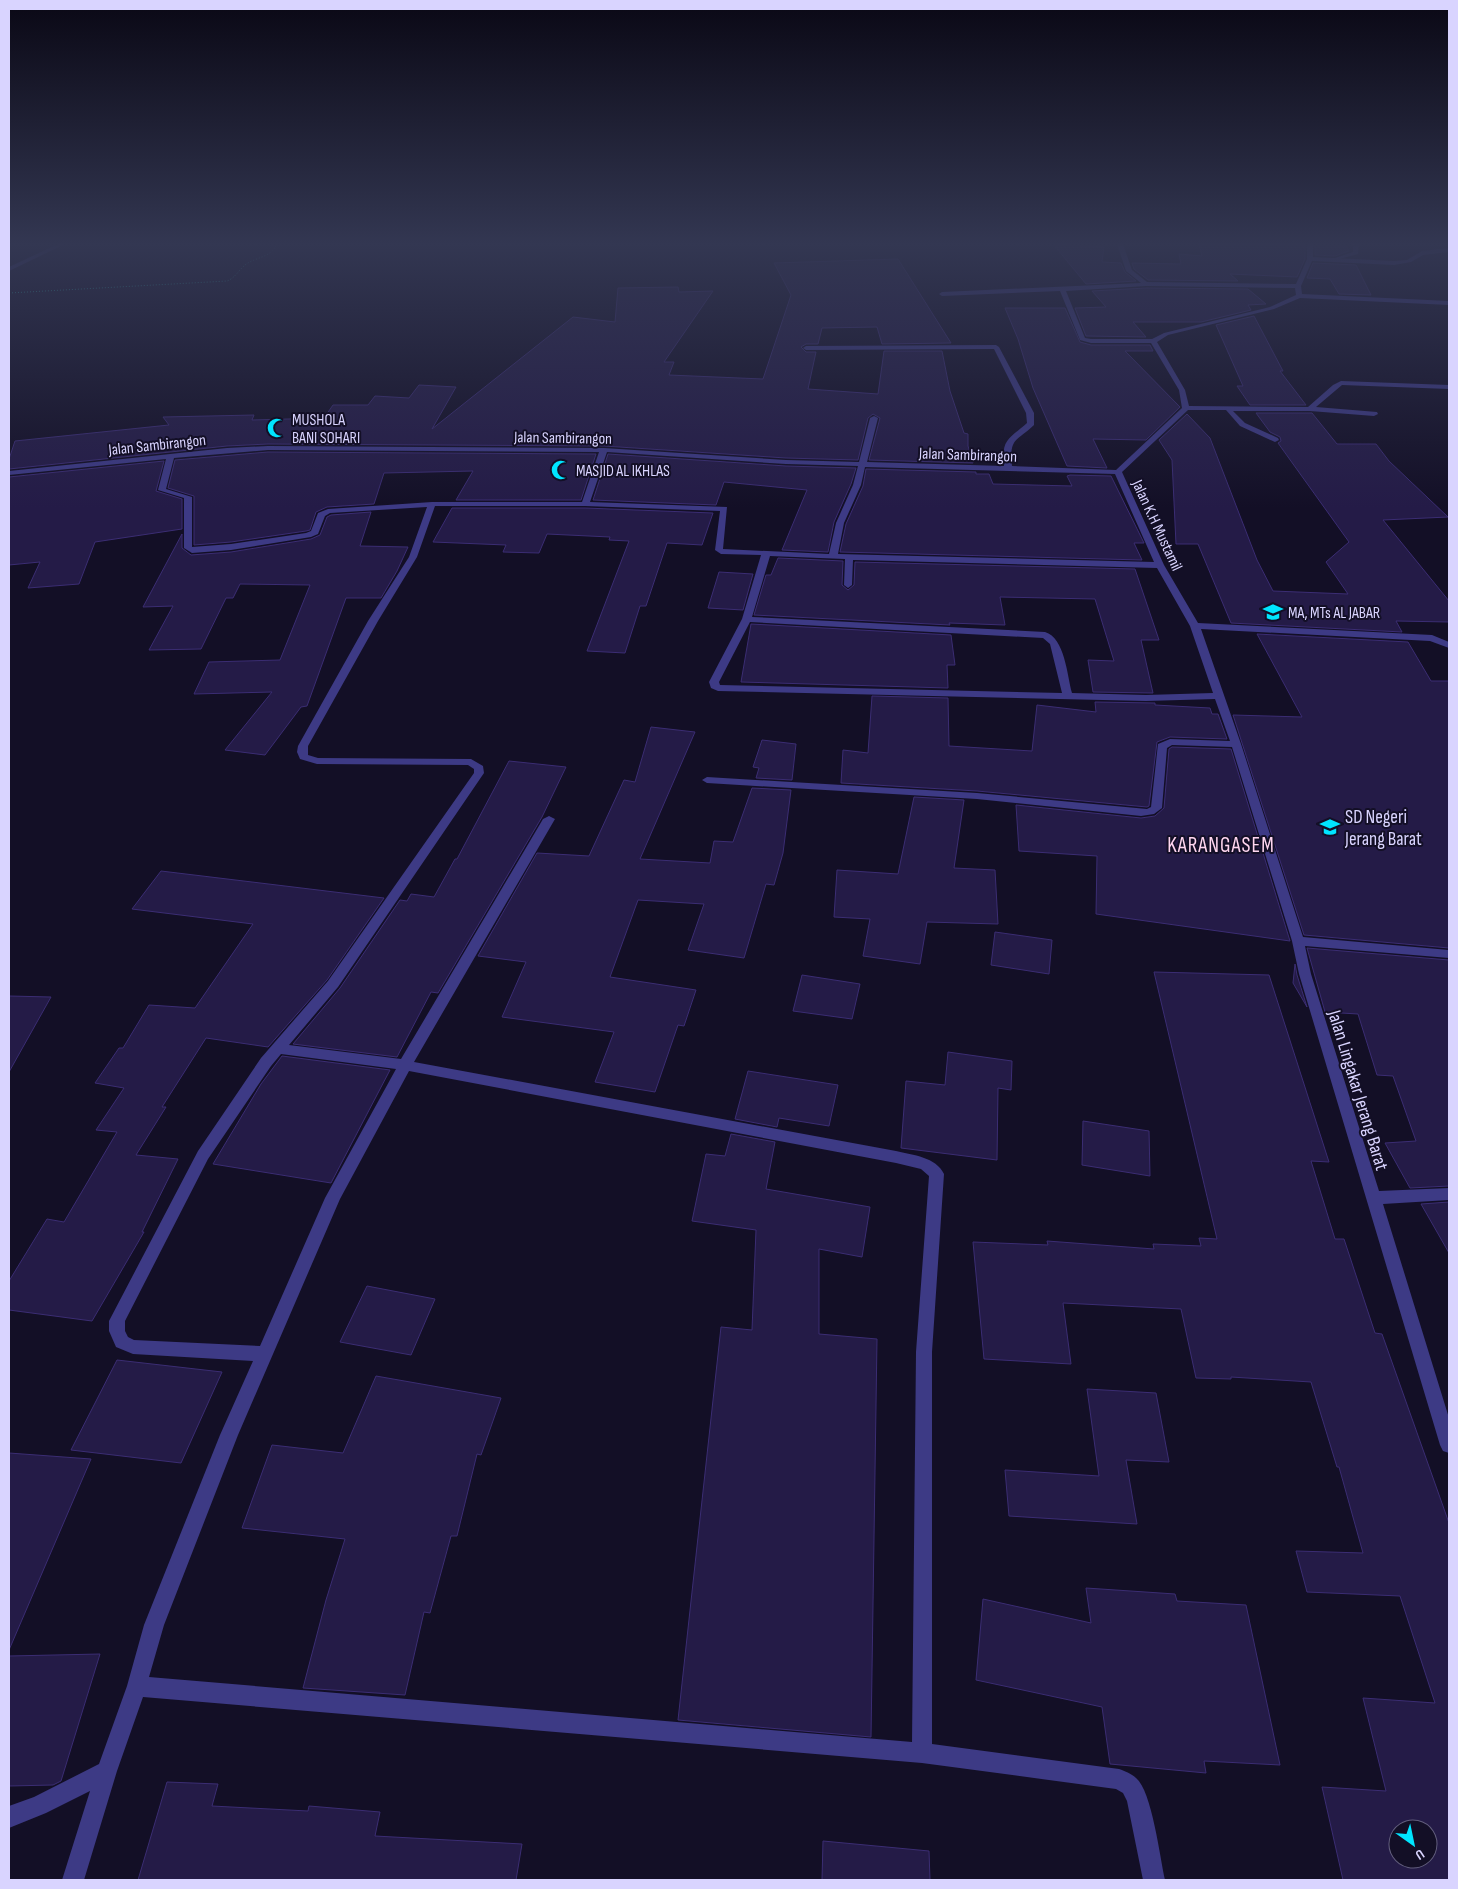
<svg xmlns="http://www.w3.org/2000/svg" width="1458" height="1889" viewBox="0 0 1458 1889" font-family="'Sofia Sans Condensed',sans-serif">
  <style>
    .building { fill: #241b47; stroke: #3b2d73; fill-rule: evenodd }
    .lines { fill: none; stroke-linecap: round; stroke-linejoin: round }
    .path { stroke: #2fb8b0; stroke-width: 1; stroke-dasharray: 1 2; stroke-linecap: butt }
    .service { fill: #3d3a85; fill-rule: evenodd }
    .minor { fill: #3d3a85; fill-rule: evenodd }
    .labels { text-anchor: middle; stroke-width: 4; stroke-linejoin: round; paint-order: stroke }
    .far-poi-label { font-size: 16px; fill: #d9d4ff; stroke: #130f26; text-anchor: start }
    .far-street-label { font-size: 16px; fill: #d9d4ff; stroke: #130f26 }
    .poi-label { font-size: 19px; fill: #d9d4ff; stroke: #130f26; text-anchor: start }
    .street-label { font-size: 19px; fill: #d9d4ff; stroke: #130f26 }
    .quarter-label { font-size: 21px; letter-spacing: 1px; fill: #ffd6f0; stroke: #130f26 }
  </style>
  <rect width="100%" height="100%" fill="#130f26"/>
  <g class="building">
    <path d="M 1053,244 L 1104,247 L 1102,262 L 1121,263 L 1125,272 L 1136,281 L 1086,284 Z"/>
    <path d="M 1199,244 L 1305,244 L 1305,259 L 1297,277 L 1230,274 L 1238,281 L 1148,280 L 1134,269 L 1132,263 L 1181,264 L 1179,254 L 1202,256 Z"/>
    <path d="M 1315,245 L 1346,246 L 1349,251 L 1335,256 L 1315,255 Z"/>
    <path d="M 898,259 L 951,343 L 882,344 L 877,327 L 822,328 L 818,344 L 806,344 L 801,347 L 806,352 L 816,352 L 808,389 L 878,394 L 884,351 L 942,351 L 950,391 L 964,433 L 968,434 L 968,446 L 973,463 L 869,460 L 880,418 L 873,414 L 868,418 L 858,460 L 786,458 L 604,446 L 268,444 L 227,446 L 9,469 L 9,459 L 15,441 L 169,425 L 163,417 L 254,415 L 252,420 L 324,418 L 333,405 L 368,405 L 375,396 L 409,398 L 419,385 L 456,387 L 432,429 L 573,317 L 615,322 L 618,288 L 678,287 L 679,292 L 713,291 L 664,362 L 674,362 L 669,375 L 763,379 L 791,295 L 774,263 Z"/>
    <path d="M 1313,263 L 1356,265 L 1371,295 L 1339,294 L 1330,279 L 1307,278 Z"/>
    <path d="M 1146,288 L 1248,289 L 1266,304 L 1248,305 L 1251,310 L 1201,322 L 1133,322 L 1146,337 L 1086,336 L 1075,308 L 1106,307 L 1092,291 Z"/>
    <path d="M 1005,308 L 1065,308 L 1080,342 L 1091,345 L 1150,345 L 1153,351 L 1125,351 L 1180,407 L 1146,440 L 1093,439 L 1107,468 L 1067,466 L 1033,388 L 1018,339 Z"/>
    <path d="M 1254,316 L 1283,371 L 1280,371 L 1306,405 L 1250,405 L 1237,386 L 1243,386 L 1216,325 Z"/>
    <path d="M 1256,413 L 1312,413 L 1337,444 L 1376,444 L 1389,461 L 1448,517 L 1383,520 L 1449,601 L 1449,622 L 1396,621 L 1402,632 L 1231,623 L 1198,544 L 1176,544 L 1172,460 L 1159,440 L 1187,414 L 1210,438 L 1257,560 L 1273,591 L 1348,594 L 1326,562 L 1349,542 L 1278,443 L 1281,441 L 1280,437 L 1270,432 Z"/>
    <path d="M 268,452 L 596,454 L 581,500 L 456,500 L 473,471 L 384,473 L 374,504 L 327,507 L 316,512 L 310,530 L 306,531 L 231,542 L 194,545 L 194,496 L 168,488 L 175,460 Z"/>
    <path d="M 608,454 L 786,466 L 856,468 L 851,484 L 834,522 L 828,552 L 782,550 L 807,490 L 724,482 L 716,505 L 593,500 Z"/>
    <path d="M 164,461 L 156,491 L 182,499 L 182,529 L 95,542 L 79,584 L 28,588 L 40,562 L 9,565 L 9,477 Z"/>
    <path d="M 866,469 L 976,472 L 976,474 L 989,474 L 993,484 L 1072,486 L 1067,476 L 1070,475 L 1111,476 L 1144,543 L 1134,543 L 1142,560 L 840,552 L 846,524 L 863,486 Z"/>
    <path d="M 452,508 L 585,508 L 713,513 L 702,545 L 667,543 L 646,606 L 640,606 L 625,653 L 587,651 L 629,541 L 609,540 L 610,537 L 547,534 L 539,553 L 503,552 L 506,545 L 433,542 Z"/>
    <path d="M 371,512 L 360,546 L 408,547 L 397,571 L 381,598 L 346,598 L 307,706 L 301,707 L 265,755 L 225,750 L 272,692 L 194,694 L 209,662 L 280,660 L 310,585 L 240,584 L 233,598 L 226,598 L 201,649 L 149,650 L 173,606 L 143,607 L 182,534 L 182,548 L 191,555 L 231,552 L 311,539 L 320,535 L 327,517 L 331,515 Z"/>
    <path d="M 778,558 L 843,561 L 842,585 L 848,590 L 854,585 L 855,562 L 1135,569 L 1159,640 L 1141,640 L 1153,693 L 1093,692 L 1088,660 L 1114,661 L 1095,599 L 1000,597 L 1005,625 L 949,623 L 950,625 L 754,615 L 766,575 L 771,575 Z"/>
    <path d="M 719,572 L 753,574 L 743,610 L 708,608 Z"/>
    <path d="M 751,624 L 951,635 L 955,665 L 947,665 L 948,688 L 741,682 Z"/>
    <path d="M 1257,634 L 1408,642 L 1431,681 L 1449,681 L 1449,948 L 1304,935 L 1233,715 L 1302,717 Z"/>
    <path d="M 872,696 L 948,698 L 949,746 L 1032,751 L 1037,705 L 1096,712 L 1095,702 L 1155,703 L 1155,705 L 1210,708 L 1212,714 L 1218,714 L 1227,739 L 1170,737 L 1157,742 L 1149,806 L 1147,807 L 977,791 L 841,783 L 843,750 L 868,753 Z"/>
    <path d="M 651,727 L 695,732 L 640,859 L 710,863 L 714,841 L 733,842 L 752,788 L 791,790 L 783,853 L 774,885 L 766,884 L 744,958 L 688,950 L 704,904 L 638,900 L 610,977 L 696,990 L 684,1026 L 678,1025 L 655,1092 L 595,1082 L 614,1032 L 502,1017 L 526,962 L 478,956 L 537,853 L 589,856 L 624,780 L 635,782 Z"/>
    <path d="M 762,740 L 796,744 L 792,780 L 756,778 L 759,768 L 753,767 Z"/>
    <path d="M 1172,747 L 1231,749 L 1290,941 L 1096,914 L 1097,856 L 1019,851 L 1016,805 L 1141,818 L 1155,816 L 1164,808 L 1169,749 Z"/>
    <path d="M 509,761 L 566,767 L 542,817 L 438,993 L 431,992 L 397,1057 L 293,1044 L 340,988 L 400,900 L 407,901 L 411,894 L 434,897 L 455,859 L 457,859 Z"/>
    <path d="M 914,797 L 964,800 L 954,868 L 995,870 L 998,924 L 927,922 L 920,964 L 863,956 L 870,919 L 834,917 L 837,870 L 898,874 Z"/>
    <path d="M 161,871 L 384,898 L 327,980 L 268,1047 L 206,1038 L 162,1107 L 166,1107 L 136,1155 L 178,1159 L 142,1232 L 144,1232 L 92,1321 L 9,1310 L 9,1281 L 47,1219 L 64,1222 L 117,1132 L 96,1130 L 124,1088 L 95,1083 L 119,1048 L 123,1048 L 149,1005 L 195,1008 L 253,924 L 132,909 Z"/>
    <path d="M 995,932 L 1052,940 L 1049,974 L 991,965 Z"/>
    <path d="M 1307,948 L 1449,960 L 1449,1186 L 1410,1188 L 1385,1143 L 1416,1141 L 1393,1076 L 1377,1075 L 1358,1014 L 1325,1012 Z"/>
    <path d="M 1295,964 L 1297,975 L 1307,1007 L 1293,983 Z"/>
    <path d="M 1154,972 L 1269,975 L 1329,1162 L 1311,1161 L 1335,1239 L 1344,1239 L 1375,1333 L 1382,1334 L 1449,1523 L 1449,1880 L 1343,1880 L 1322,1787 L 1386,1791 L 1363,1698 L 1435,1703 L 1400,1596 L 1307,1592 L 1296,1551 L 1363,1553 L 1339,1467 L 1337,1467 L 1311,1382 L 1231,1377 L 1231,1379 L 1196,1378 L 1181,1309 L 1063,1303 L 1071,1364 L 984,1359 L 973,1242 L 1048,1245 L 1047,1241 L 1154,1249 L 1153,1244 L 1201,1246 L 1199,1238 L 1217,1239 ZM 1398,1829 L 1428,1829 L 1428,1859 L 1398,1859 Z"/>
    <path d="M 802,975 L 860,984 L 852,1019 L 793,1011 Z"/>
    <path d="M 9,996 L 51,997 L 9,1072 Z"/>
    <path d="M 948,1052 L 1012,1061 L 1011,1090 L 998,1088 L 997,1160 L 901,1148 L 906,1081 L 945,1085 Z"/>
    <path d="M 282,1056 L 390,1070 L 331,1183 L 213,1164 L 261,1084 Z"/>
    <path d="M 748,1071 L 838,1085 L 829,1126 L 779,1118 L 777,1127 L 735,1119 Z"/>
    <path d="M 1083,1121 L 1149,1131 L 1150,1176 L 1082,1165 Z"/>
    <path d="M 731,1134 L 775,1142 L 766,1189 L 870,1207 L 862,1257 L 819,1249 L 819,1334 L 877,1339 L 871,1737 L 678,1720 L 721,1327 L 752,1330 L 756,1230 L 692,1221 L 706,1154 L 725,1156 Z"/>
    <path d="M 1449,1202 L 1449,1253 L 1421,1204 Z"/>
    <path d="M 367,1286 L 435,1299 L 411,1355 L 340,1342 Z"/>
    <path d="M 117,1360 L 222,1372 L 181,1463 L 71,1450 Z"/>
    <path d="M 376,1376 L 501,1398 L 481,1455 L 477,1454 L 457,1536 L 451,1536 L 430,1613 L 424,1612 L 405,1695 L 303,1688 L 326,1600 L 345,1539 L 242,1528 L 272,1445 L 343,1453 Z"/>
    <path d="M 1087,1389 L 1156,1393 L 1169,1462 L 1126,1460 L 1137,1524 L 1009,1516 L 1005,1470 L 1099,1476 Z"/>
    <path d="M 9,1453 L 91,1459 L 9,1650 Z"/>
    <path d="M 1086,1588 L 1175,1594 L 1177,1601 L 1246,1605 L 1280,1765 L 1204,1761 L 1206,1773 L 1110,1764 L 1102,1707 L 976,1680 L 983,1599 L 1091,1623 Z"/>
    <path d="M 100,1654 L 61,1781 L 53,1785 L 9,1786 L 9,1656 Z"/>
    <path d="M 167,1782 L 218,1784 L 212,1806 L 308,1811 L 309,1806 L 380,1812 L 375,1836 L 522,1844 L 516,1880 L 138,1880 Z"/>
    <path d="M 823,1841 L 929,1851 L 930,1880 L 822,1880 Z"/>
  </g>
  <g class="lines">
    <path class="path" d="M 9,293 L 227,281 C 235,278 238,271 245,265 C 255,257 271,258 277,244"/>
    <path class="service" d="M 1353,244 L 1359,244 L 1358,254 L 1332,261 L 1332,259 L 1353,252 Z"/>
    <g class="minor">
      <path d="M 58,244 L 65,244 L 9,271 L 9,267 Z"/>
      <path d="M 1117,244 L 1123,244 L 1132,270 L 1147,282 L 1296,284 L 1307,259 L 1307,244 L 1313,244 L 1313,257 L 1394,261 L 1407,260 L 1422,251 L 1449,248 L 1449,252 L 1423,255 L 1411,262 L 1394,265 L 1312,261 L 1301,286 L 1302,294 L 1449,301 L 1449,305 L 1300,298 L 1274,309 L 1168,335 L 1157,342 L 1185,390 L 1189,406 L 1308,407 L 1333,385 L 1341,381 L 1449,385 L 1449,389 L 1342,385 L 1316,407 L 1377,412 L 1378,414 L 1374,416 L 1310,411 L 1233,411 L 1245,423 L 1278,438 L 1279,440 L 1275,442 L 1240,426 L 1226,410 L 1188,410 L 1122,472 L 1164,565 L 1198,623 L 1432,635 L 1449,642 L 1449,648 L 1430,641 L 1201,629 L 1241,744 L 1303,937 L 1449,950 L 1449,958 L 1305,946 L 1311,974 L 1379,1191 L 1449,1188 L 1449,1200 L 1383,1204 L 1449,1418 L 1449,1453 L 1443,1451 L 1440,1445 L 1299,974 L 1292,941 L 1232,747 L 1172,745 L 1167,748 L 1162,808 L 1154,814 L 1141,816 L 977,799 L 707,783 L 702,780 L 707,777 L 977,793 L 1147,809 L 1151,807 L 1158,744 L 1170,739 L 1230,741 L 1215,699 L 1146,701 L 718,691 L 711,688 L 709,682 L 742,619 L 761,555 L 721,554 L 715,550 L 720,511 L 585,506 L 435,506 L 417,557 L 378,621 L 308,746 L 308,755 L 318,758 L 471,759 L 483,766 L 484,773 L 338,987 L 289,1045 L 401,1059 L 543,819 L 549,816 L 555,819 L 414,1062 L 896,1151 C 913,1155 936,1157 944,1174 L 932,1352 L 932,1744 L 1119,1769 C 1125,1771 1132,1774 1136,1778 C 1152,1791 1160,1858 1165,1880 L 1143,1880 L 1127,1801 L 1123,1793 L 1116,1789 L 922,1763 L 143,1697 L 117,1771 L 84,1880 L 62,1880 L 90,1791 L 46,1813 L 9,1828 L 9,1806 L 34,1797 L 99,1764 L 127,1686 L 144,1625 L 220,1435 L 253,1361 L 133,1354 L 116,1347 L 109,1331 L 109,1321 L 198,1151 L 261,1058 L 328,981 L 474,773 L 474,769 L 468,765 L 317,764 L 300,759 L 297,752 L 298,746 L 368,621 L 409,557 L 427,507 L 330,513 L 325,516 L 318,534 L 311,537 L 231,550 L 192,553 L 184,548 L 184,498 L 158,490 L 166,459 L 9,475 L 9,471 L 227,448 L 268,446 L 604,448 L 786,460 L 859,462 L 870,418 L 874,416 L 878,418 L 867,462 L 1004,466 C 1001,439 1009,439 1027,423 L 1026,413 L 994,349 L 806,350 L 803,348 L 806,346 L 996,345 L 999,347 L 1034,413 L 1034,425 C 1016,442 1009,438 1012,466 L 1116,470 L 1182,408 L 1179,390 L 1151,343 L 1091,343 L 1080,340 L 1060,291 L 942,296 L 939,294 L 942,292 L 1141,283 L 1126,271 ZM 1146,286 L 1295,288 L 1296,295 L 1270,307 L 1164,333 L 1152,339 L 1091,339 L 1085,338 L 1066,291 ZM 268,450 L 599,452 L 582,502 L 432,502 L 328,509 L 318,513 L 311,531 L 306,533 L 231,544 L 192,547 L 192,497 L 166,489 L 174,458 ZM 607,452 L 786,464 L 858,466 L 853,485 L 836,523 L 829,554 L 723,549 L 727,507 L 590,502 ZM 865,467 L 1115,474 L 1154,562 L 838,554 L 844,523 L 861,485 ZM 770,556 L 845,559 L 844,585 L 848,588 L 852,585 L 853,560 L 1157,568 L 1190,626 L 1213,693 L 1146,695 L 1072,693 C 1067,675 1065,638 1045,632 L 752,617 ZM 750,622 L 1043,638 L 1050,644 L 1062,693 L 720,685 L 719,682 ZM 281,1054 L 396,1069 L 325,1198 L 260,1346 L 134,1340 L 128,1337 L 125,1331 L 125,1321 L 208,1159 L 271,1066 ZM 409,1071 L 896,1163 L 921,1169 L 929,1176 L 916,1352 L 912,1742 L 149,1677 L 164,1625 L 238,1435 L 340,1199 Z"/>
    </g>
  </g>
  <linearGradient id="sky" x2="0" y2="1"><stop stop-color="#0a0815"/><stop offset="0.48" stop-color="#333752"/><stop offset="1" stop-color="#333752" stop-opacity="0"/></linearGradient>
  <rect width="1458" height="508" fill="url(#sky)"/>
  <defs>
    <symbol id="mosque-bare" viewBox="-9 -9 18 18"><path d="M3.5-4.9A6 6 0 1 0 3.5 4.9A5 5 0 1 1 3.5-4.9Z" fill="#00e5ff" stroke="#130f26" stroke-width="2.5" paint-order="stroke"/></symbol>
    <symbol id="school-bare" viewBox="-9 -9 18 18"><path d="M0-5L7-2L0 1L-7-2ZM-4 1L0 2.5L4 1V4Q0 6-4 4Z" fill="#00e5ff" stroke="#130f26" stroke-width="2.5" paint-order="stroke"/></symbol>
  </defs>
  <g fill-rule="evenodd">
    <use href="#mosque-bare" x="263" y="414" width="28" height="28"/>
    <use href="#mosque-bare" x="547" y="456" width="28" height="28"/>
    <use href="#school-bare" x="1259" y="598" width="28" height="28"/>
    <use href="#school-bare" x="1316" y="813" width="28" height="28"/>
  </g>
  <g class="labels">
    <g class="far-poi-label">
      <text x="292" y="425">MUSHOLA<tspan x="292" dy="18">BANI SOHARI</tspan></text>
      <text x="576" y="476">MASJID AL IKHLAS</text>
      <text x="1288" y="618">MA, MTs AL JABAR</text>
    </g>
    <g class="far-street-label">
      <text transform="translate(563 437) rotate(1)" y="6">Jalan Sambirangon</text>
      <text transform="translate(157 444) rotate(-6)" y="6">Jalan Sambirangon</text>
      <text transform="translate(968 454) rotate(2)" y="6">Jalan Sambirangon</text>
      <text transform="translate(1158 525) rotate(65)" y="6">Jalan K.H Mustamil</text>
    </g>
    <g class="poi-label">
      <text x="1345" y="823">SD Negeri<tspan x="1345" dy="22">Jerang Barat</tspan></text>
    </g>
    <g class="street-label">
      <text transform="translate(1359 1090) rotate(73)" y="7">Jalan Lingakar Jerang Barat</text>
    </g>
    <g class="quarter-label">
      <text x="1221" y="852">KARANGASEM</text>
    </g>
  </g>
  <rect width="1458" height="1889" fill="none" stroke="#d9d4ff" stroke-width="20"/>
  <g transform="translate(1413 1844) rotate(147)"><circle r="24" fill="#130f26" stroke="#625e7d"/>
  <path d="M0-4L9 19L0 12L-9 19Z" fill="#00e5ff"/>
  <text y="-8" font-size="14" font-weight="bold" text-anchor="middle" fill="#d9d4ff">U</text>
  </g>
</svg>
